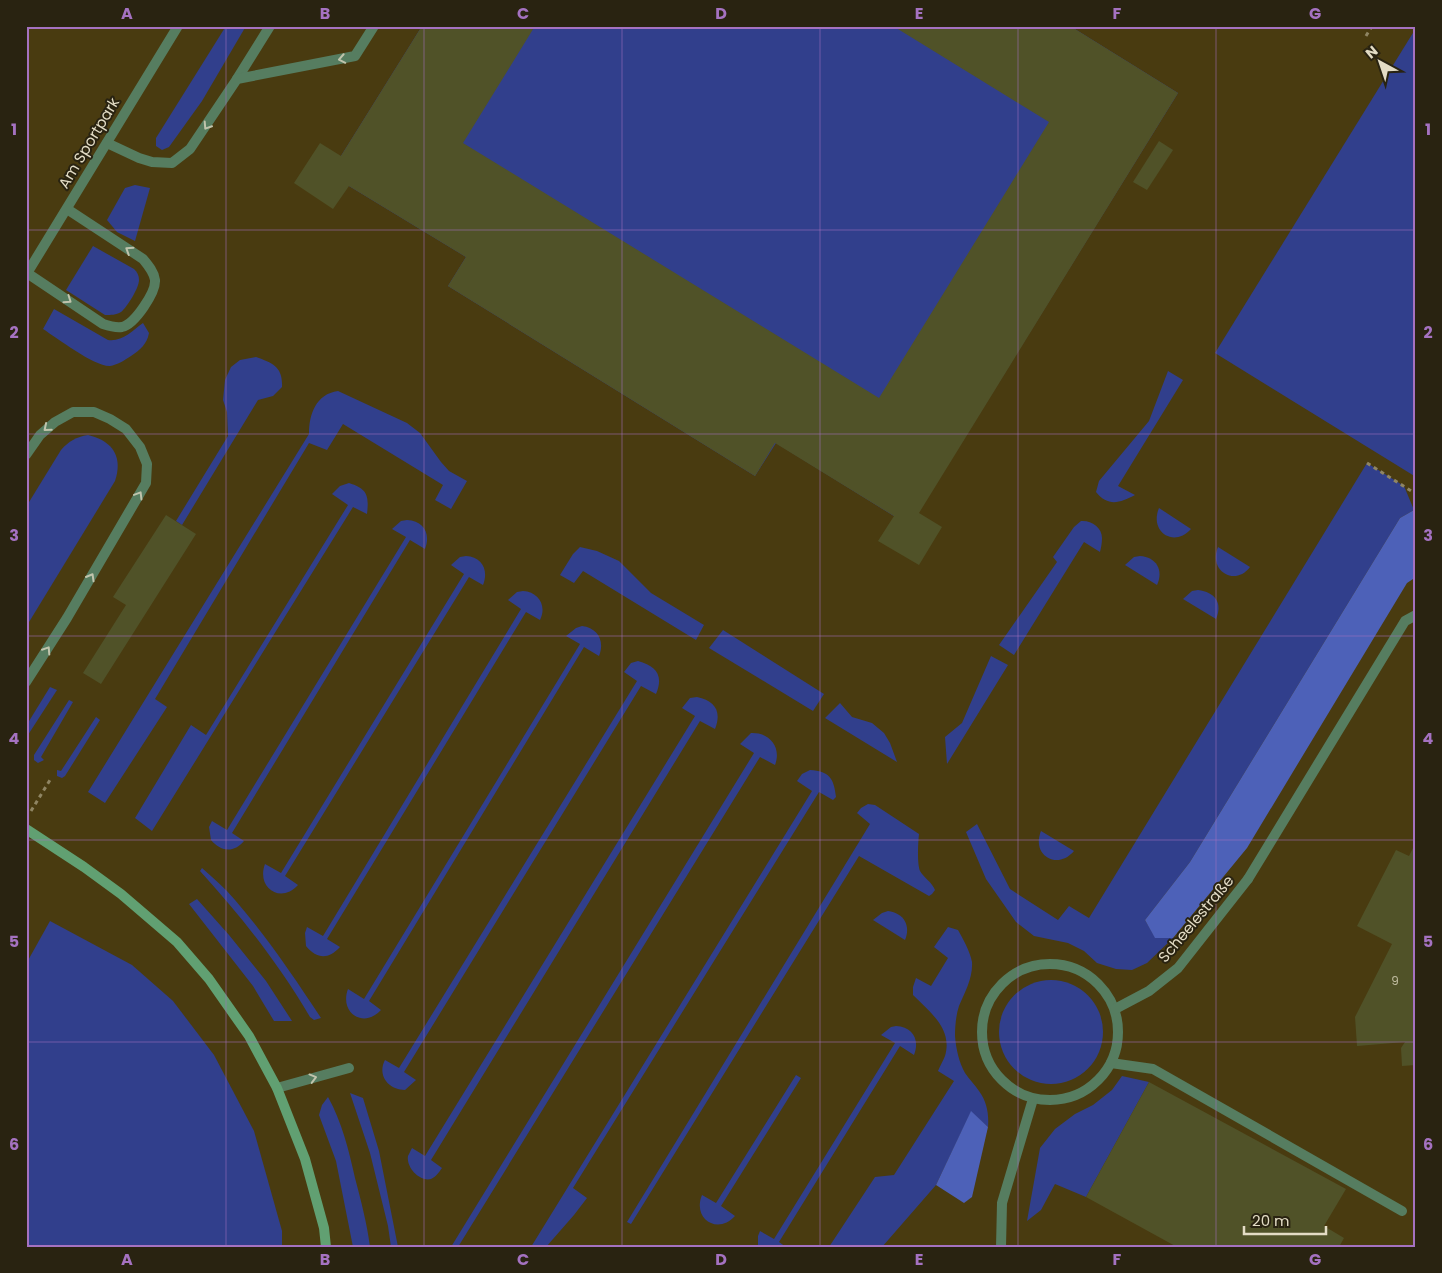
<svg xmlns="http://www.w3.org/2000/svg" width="1442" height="1273" viewBox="0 0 1442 1273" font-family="Poppins,sans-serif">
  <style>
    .green { fill: #313f8c }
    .forest { fill: #4d61b8 }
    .building { fill: #505228 }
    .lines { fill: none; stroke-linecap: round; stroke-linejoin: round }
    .path { stroke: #8f8563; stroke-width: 3; stroke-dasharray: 4 4; stroke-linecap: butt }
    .lane { stroke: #567d60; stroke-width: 10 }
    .street { stroke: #567d60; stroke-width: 10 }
    .secondary { stroke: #61a072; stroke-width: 10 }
    .oneway { stroke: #c0c4ac }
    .grid { fill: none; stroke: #a572c1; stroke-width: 1; stroke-opacity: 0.55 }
    .labels { text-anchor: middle; stroke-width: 4; stroke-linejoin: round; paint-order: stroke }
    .number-label { font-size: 12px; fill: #beba9e }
    .street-label { font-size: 15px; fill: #e3dcc5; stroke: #292311 }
    .neatline { fill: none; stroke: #a572c1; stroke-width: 2 }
    .grid-label { font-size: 16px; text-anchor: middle; font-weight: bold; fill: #a572c1 }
  </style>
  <rect width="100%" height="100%" fill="#493b10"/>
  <g class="green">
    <path d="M 226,26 L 246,26 L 202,101 L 169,147 L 162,150 L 156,146 L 156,138 Z"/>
    <path d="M 422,26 L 1070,26 L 1178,93 L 910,526 L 776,443 L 755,476 L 448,286 L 466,257 L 349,186 L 341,156 Z"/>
    <path d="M 1416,28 L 1416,477 L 1215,353 Z"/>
    <path d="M 135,185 L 150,188 L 135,241 L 117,232 L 107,220 L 125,188 Z"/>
    <path d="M 93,246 L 134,269 C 137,272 139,275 139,280 C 139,288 127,307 121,312 C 116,315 111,315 105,315 L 66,290 Z"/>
    <path d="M 54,309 L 108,340 C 122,342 132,331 143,323 L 149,333 C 147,344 140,350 131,356 C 125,360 117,365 110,366 C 95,367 57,338 43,329 Z"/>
    <path d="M 256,357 C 273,363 283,367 282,387 L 273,396 L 258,400 L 182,525 L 176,521 L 228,436 L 227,412 L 223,400 L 225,380 L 231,367 L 240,360 Z"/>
    <path d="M 1168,371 L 1183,380 L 1118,486 L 1135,495 C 1120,503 1108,507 1096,492 L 1099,481 L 1149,421 Z"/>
    <path d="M 338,391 L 407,423 L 420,433 L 441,462 L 449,471 L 467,481 L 451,509 L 435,500 L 443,485 L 343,424 L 327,450 L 309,443 L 155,699 L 167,707 L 105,803 L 88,792 L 309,434 C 309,414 316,394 338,391 Z"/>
    <path d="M 88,435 C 113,441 123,457 115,481 L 26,627 L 26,507 L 61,450 C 69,441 76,437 88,435 Z"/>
    <path d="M 1367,463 L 1404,486 L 1414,510 L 1400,518 L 1190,862 L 1145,920 L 1155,937 L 1173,938 L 1147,963 L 1132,970 L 1116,969 L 1097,963 L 1084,951 L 1068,943 L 1034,936 L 1016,922 L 986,879 L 966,832 L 977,824 L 1010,889 L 1058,920 L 1069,906 L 1089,918 Z"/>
    <path d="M 349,483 C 368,489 369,496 367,514 L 353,507 L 152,831 L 135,818 L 191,725 L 206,735 L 348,505 L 332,494 L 340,486 Z"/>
    <path d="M 1159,508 L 1191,529 C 1174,548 1149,532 1159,508 Z"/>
    <path d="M 407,520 C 424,521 431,534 425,549 L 410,540 L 232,833 L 244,841 C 234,853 221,852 211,840 L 209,827 L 212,821 L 227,830 L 406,537 L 392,529 L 401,521 Z"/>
    <path d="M 1081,521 C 1091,520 1102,527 1102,538 C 1102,543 1101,548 1100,552 L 1084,542 L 1014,655 L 999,645 L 1057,562 L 1053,557 L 1074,527 Z"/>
    <path d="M 580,547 L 597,551 L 619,561 L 651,593 L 704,625 L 696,640 L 583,571 L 574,583 L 560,575 L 573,554 Z"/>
    <path d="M 1218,547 L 1250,567 C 1235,587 1208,571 1218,547 Z"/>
    <path d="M 466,556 C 482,557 489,570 483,585 L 469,577 L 285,876 L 298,885 C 281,904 256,888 265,864 L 281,873 L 464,574 L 451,565 L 460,557 Z"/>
    <path d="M 1140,556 C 1156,557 1164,570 1157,585 L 1125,565 L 1134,557 Z"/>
    <path d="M 1198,590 C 1215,592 1223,603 1216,619 L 1183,599 L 1192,591 Z"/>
    <path d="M 523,591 C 539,592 547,606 540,620 L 526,612 L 327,939 L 340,947 C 328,960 317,959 306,946 L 305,933 L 307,927 L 323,936 L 521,609 L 508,600 L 517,592 Z"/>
    <path d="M 582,626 C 598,628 605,641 599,656 L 584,647 L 369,1001 L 381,1010 C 364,1029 339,1013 348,989 L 364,999 L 580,644 L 566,636 L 576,628 Z"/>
    <path d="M 723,630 L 824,694 L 813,711 L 709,648 Z"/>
    <path d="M 991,656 L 1008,665 L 947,764 L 945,737 L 962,723 Z"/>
    <path d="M 638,661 C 656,666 664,675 656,694 L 641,686 L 404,1072 L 416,1080 L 405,1090 C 388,1090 377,1075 385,1060 L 399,1068 L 637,681 L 624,672 L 631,663 Z"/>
    <path d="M 50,687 L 57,690 L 26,738 L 26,726 Z"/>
    <path d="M 697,697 C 715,701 722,711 715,729 L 700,721 L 431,1160 L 442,1168 C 439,1172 436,1177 431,1179 C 419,1182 406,1167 408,1156 C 409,1154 411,1150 412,1148 L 425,1156 L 695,716 L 682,708 L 690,698 Z"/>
    <path d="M 69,700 L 73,702 L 41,757 L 44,760 L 38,763 L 34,760 L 34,755 Z"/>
    <path d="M 840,703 L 852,717 L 872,723 L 884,733 L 890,743 L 897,762 L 825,718 Z"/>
    <path d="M 96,717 L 100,720 L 65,776 L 62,778 L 57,776 L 57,770 L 61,771 Z"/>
    <path d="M 751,733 C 769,732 782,747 775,765 L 760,757 L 458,1247 L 451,1247 L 754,753 L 740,744 Z"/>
    <path d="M 810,770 C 829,771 834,778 836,797 L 833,800 L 819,792 L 573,1188 L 587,1198 L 574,1215 L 546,1247 L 531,1247 L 812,791 L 797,781 L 802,774 Z"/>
    <path d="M 868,804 L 875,805 L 919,834 C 918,843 917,863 920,871 C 924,878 932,882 935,890 L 932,894 L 929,896 L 859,856 L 631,1224 L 627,1222 L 870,824 L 857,813 L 861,808 Z"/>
    <path d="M 1041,831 L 1074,851 C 1057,871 1031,855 1041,831 Z"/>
    <path d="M 202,868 C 213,878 225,888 235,900 C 267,937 294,977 321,1018 L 314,1020 L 310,1017 C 278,963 242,917 200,871 Z"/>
    <path d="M 197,899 L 229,935 L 266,981 L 292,1021 L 274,1021 L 253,986 L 189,904 Z"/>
    <path d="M 888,911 C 904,913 911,926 905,940 L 873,920 L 882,913 Z"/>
    <path d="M 50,921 L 132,965 L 173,1001 L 214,1055 L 254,1131 L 282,1231 L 282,1247 L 26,1247 L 26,964 Z"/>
    <path d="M 948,927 L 958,930 C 963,939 970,951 972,962 C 973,978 965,992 959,1006 C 956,1015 955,1026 955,1036 C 956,1049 959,1062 965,1073 C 969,1079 975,1085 979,1091 C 987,1102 989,1114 988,1127 L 971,1112 L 936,1185 L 882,1247 L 829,1247 L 875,1177 L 894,1175 L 954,1081 L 938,1071 C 940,1066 943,1061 945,1056 C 953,1029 930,1012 913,995 L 913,987 L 916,978 L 931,986 L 948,958 L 934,947 Z"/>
    <circle cx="1051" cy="1032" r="52"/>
    <path d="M 896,1026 C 913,1027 920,1040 914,1055 L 900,1046 L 779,1242 L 786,1247 L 758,1247 L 758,1236 L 760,1231 L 774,1239 L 895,1043 L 881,1035 L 891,1027 Z"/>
    <path d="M 796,1075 L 801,1078 L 721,1206 L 735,1216 C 718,1235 692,1219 702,1195 L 716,1203 Z"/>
    <path d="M 1122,1076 L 1149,1082 L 1086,1197 L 1055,1184 L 1041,1210 L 1027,1221 L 1040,1148 L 1055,1129 L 1075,1114 L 1093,1105 L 1112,1090 Z"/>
    <path d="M 350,1093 L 363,1098 L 379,1151 L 398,1247 L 391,1247 L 388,1226 L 370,1153 Z"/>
    <path d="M 328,1097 C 342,1122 349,1151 355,1178 C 361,1201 367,1223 370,1247 L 353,1247 L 336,1161 L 319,1115 L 322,1105 Z"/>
  </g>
  <g class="forest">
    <path d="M 1414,510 L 1416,512 L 1416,577 L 1407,583 L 1247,848 L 1173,938 L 1155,938 L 1145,920 L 1190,862 L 1400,518 Z"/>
    <path d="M 971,1111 L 988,1127 L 972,1197 L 964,1203 L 936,1185 Z"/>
  </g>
  <g class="building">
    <path d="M 422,26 L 535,26 L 463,143 L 879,398 L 1049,122 L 893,26 L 1070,26 L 1178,93 L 919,513 L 942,527 L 919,565 L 878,541 L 894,516 L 775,443 L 755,476 L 448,286 L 466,257 L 349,186 L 333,209 L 294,183 L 320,143 L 341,156 Z"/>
    <path d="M 1159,141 L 1173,150 L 1147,190 L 1133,182 Z"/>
    <path d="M 166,515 L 196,534 L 101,684 L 83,673 L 126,605 L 113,597 Z"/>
    <path d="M 1416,842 L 1416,1065 L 1402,1066 L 1401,1048 L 1405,1042 L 1357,1046 L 1355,1017 L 1392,944 L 1357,926 L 1396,850 L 1409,856 Z"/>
    <path d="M 1149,1082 L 1346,1189 L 1324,1226 L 1344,1238 L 1339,1247 L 1177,1247 L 1086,1197 Z"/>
  </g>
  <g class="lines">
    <g class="path">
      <path d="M 1366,36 L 1372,26"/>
      <path d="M 1367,463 L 1416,494"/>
      <path d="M 31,811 L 50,780"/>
    </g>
    <g class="lane">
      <path d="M 237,79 L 270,26"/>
      <path d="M 107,143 L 139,158 L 152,162 L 172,163 L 190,149 L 237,79 L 355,56 L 374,26"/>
      <path d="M 27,273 L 103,324 C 109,326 115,328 122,327 C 135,324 156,292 155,280 C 154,272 148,265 143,259 L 67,209"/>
      <path d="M 26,455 L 40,435 L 55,422 L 73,412 L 94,412 L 110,419 L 126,429 L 140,447 L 147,464 L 146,483 L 67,618 L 26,682"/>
      <path d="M 1248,879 L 1405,621 L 1416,615"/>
      <path d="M 1111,1063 L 1153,1069 L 1402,1211"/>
      <path d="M 277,1088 L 349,1068"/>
    </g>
    <g class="street">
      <path d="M 26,275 L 178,26"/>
      <circle cx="1050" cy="1032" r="68"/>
      <path d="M 1115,1009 L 1149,991 L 1178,968 L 1248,879"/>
      <path d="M 1001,1247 L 1002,1203 L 1033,1099"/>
    </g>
    <path class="secondary" d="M 26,829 L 84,867 L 121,894 L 177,942 L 209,979 L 249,1036 L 277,1088 L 305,1159 L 324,1228 L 326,1247"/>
  </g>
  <defs><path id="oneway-chevron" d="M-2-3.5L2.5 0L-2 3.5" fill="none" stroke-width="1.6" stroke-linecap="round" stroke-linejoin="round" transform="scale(1.25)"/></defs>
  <g class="oneway">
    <use href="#oneway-chevron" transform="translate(342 59) rotate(169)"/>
    <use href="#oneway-chevron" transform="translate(207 126) rotate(123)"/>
    <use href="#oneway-chevron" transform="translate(129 250) rotate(-147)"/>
    <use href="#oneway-chevron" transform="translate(68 300) rotate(35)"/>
    <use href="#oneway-chevron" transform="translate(47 428) rotate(140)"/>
    <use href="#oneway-chevron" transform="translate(139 495) rotate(-59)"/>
    <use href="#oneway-chevron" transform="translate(91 577) rotate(-60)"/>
    <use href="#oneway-chevron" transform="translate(47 650) rotate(-57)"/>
    <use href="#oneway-chevron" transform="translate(313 1078) rotate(-15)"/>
  </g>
  <path class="grid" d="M 226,26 L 226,1247M 424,26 L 424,1247M 622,26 L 622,1247M 820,26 L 820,1247M 1018,26 L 1018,1247M 1216,26 L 1216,1247M 26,230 L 1416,230M 26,434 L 1416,434M 26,636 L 1416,636M 26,840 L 1416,840M 26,1042 L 1416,1042"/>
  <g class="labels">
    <g class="number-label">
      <text x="1395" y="985">9</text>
    </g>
    <g class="street-label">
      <text transform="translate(89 143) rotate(-59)" y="5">Am Sportpark</text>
      <text transform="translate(1196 919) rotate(-50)" y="5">Scheelestraße</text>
    </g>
  </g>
  <rect width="1442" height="1273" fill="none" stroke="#292311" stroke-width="55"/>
  <g transform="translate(1380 62) rotate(320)" stroke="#292311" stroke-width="4" paint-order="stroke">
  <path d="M0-4L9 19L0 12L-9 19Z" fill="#e3dcc5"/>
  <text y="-8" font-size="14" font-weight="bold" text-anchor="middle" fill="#e3dcc5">N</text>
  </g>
  <path d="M1244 1226v8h82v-8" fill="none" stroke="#e3dcc5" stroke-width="2.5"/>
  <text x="1252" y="1226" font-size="15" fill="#e3dcc5" stroke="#292311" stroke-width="4" paint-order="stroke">20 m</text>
  <rect x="28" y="28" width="1386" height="1218" class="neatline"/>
  <g class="grid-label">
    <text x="127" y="19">A</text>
    <text x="325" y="19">B</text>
    <text x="523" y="19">C</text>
    <text x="721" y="19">D</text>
    <text x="919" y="19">E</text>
    <text x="1117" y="19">F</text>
    <text x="1315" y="19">G</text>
    <text x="14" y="135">1</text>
    <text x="1428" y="135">1</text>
    <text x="14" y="338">2</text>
    <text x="1428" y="338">2</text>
    <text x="14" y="541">3</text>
    <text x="1428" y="541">3</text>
    <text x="14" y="744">4</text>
    <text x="1428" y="744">4</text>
    <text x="14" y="947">5</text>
    <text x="1428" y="947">5</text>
    <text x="14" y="1150">6</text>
    <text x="1428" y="1150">6</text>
    <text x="127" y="1265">A</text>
    <text x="325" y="1265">B</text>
    <text x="523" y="1265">C</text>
    <text x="721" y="1265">D</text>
    <text x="919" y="1265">E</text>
    <text x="1117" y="1265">F</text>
    <text x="1315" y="1265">G</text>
  </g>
</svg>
